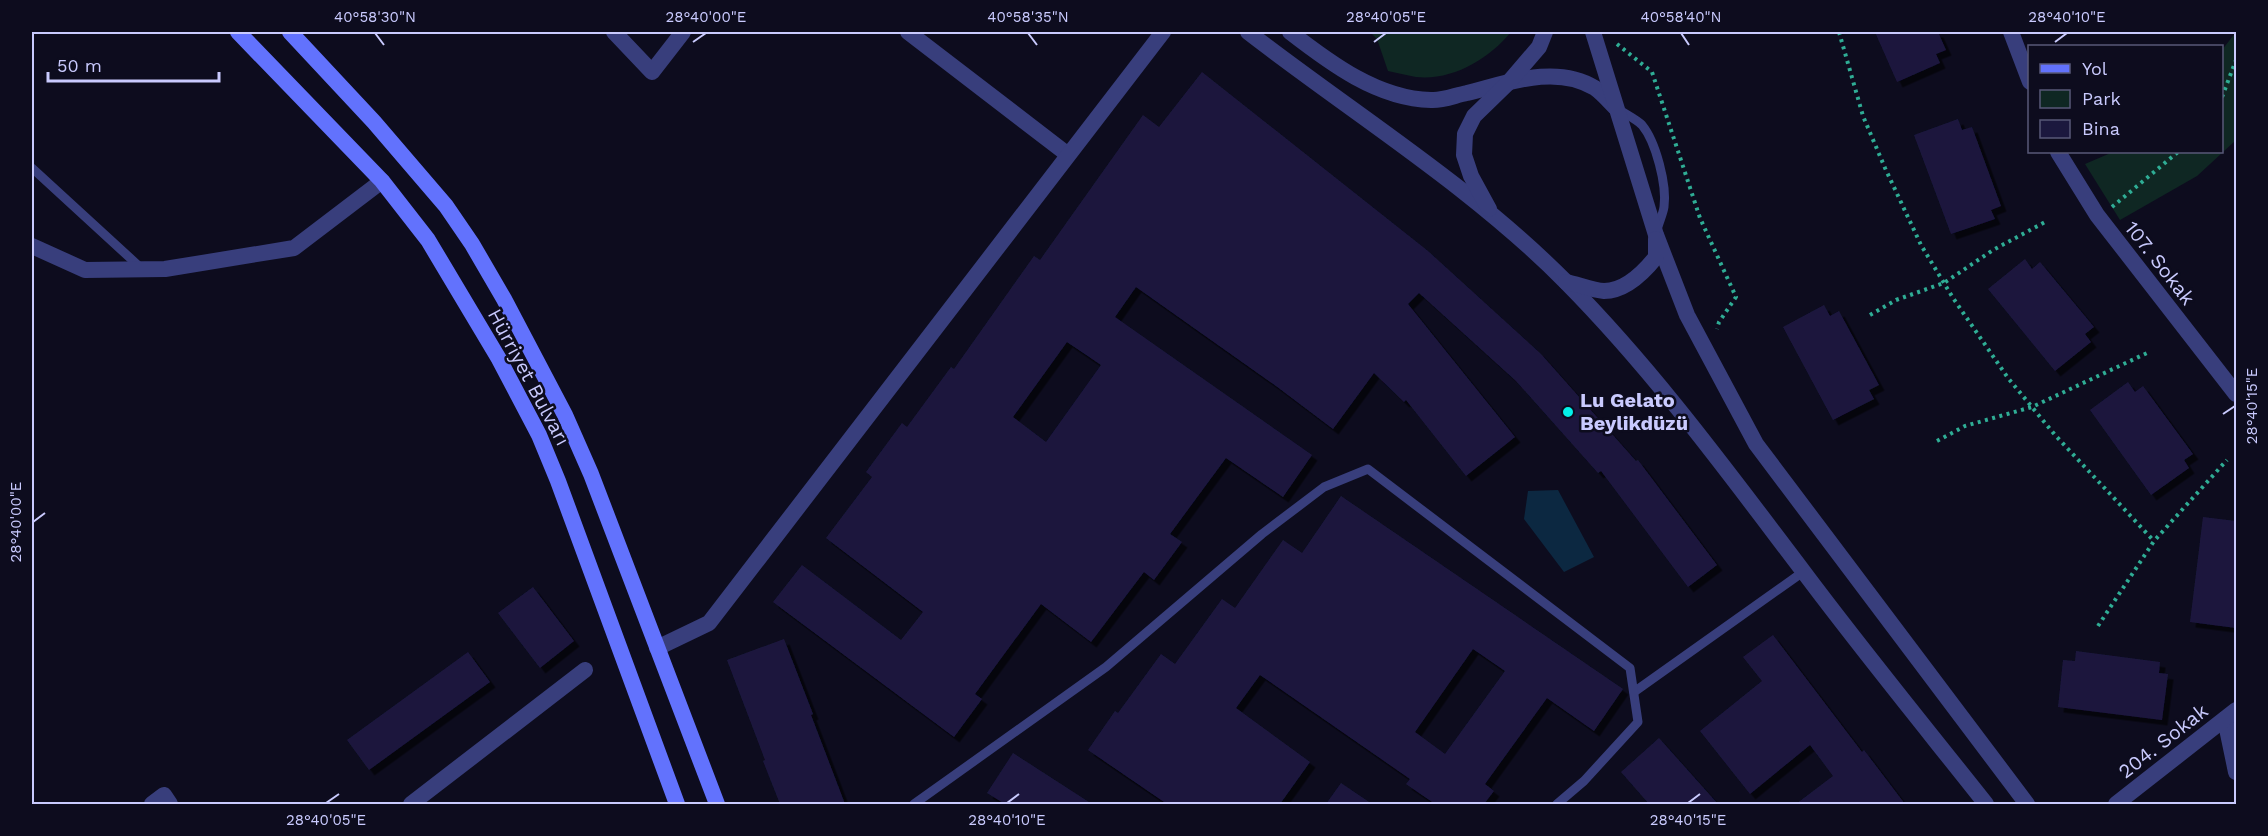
<svg xmlns="http://www.w3.org/2000/svg" width="2268" height="836" viewBox="0 0 2268 836" font-family="'Work Sans',sans-serif">
  <style>
    .green { fill: #0f2723 }
    .water { fill: #0c2841 }
    .building { fill: #1b183e; fill-rule: evenodd; filter: url(#shadow) }
    .lines { fill: none; stroke-linecap: round; stroke-linejoin: round }
    .path { stroke: #2fad95; stroke-width: 4; stroke-dasharray: 3 4.5; stroke-linecap: butt }
    .service { stroke: #383e7c; stroke-width: 9 }
    .minor { stroke: #383e7c; stroke-width: 16 }
    .tertiary { stroke: #383e7c; stroke-width: 16 }
    .secondary { stroke: #6272fd; stroke-width: 16 }
    .ticks { fill: none; stroke: #c9cafe; stroke-width: 2 }
    .poi-dot { fill: #04f0e9; stroke: #0d0c1e; stroke-width: 2 }
    .labels { text-anchor: middle; stroke-width: 5; stroke-linejoin: round; paint-order: stroke }
    .street-label { font-size: 20px; fill: #c9cafe; stroke: #0d0c1e }
    .poi-label { font-size: 20px; font-weight: bold; fill: #c9cafe; stroke: #0d0c1e; text-anchor: start }
    .neatline { fill: none; stroke: #c9cafe; stroke-width: 2 }
    .ticks-label { font-size: 15px; text-anchor: middle; fill: #c9cafe }
  </style>
  <defs>
    <filter id="shadow"><feDropShadow dx="5.5" dy="5.5" stdDeviation="0" flood-color="#0009"/></filter>
  </defs>
  <rect width="100%" height="100%" fill="#0d0c1e"/>
  <g class="green">
    <path d="M 1370,32 L 1511,32 C 1489,59 1452,81 1416,77 C 1406,75 1397,73 1388,71 L 1377,39 Z"/>
    <path d="M 2236,32 L 2236,140 L 2197,176 L 2120,220 L 2085,164 L 2113,152 L 2222,152 L 2222,50 Z"/>
  </g>
  <path class="water" d="M 1558,490 L 1594,557 L 1564,572 L 1524,519 L 1528,491 Z"/>
  <g class="building">
    <path d="M 1875,32 L 1938,32 L 1946,50 L 1936,54 L 1940,63 L 1897,82 Z"/>
    <path d="M 1202,72 L 1428,251 L 1541,354 L 1636,461 L 1638,460 L 1717,565 L 1688,587 L 1601,471 L 1598,473 L 1516,381 L 1419,293 L 1408,304 L 1515,437 L 1466,476 L 1406,400 L 1404,402 L 1374,373 L 1333,429 L 1276,386 L 1136,287 L 1115,317 L 1312,455 L 1283,497 L 1226,458 L 1170,534 L 1182,542 L 1154,580 L 1144,572 L 1091,642 L 1041,604 L 975,694 L 982,699 L 954,737 L 773,602 L 802,565 L 901,640 L 923,612 L 826,538 L 872,477 L 866,472 L 902,423 L 907,427 L 951,367 L 954,369 L 1034,256 L 1040,260 L 1143,115 L 1159,127 ZM 1067,342 L 1101,365 L 1046,442 L 1013,417 Z"/>
    <path d="M 1958,119 L 1962,130 L 1972,127 L 2001,206 L 1991,210 L 1995,219 L 1951,234 L 1914,135 Z"/>
    <path d="M 2025,259 L 2032,269 L 2040,262 L 2094,327 L 2085,334 L 2091,342 L 2055,371 L 1988,289 Z"/>
    <path d="M 1824,305 L 1830,316 L 1839,311 L 1879,385 L 1869,390 L 1874,399 L 1833,420 L 1783,327 Z"/>
    <path d="M 2128,382 L 2135,392 L 2143,386 L 2193,454 L 2184,460 L 2189,468 L 2151,495 L 2090,410 Z"/>
    <path d="M 1341,496 L 1623,689 L 1594,731 L 1547,698 L 1485,784 L 1494,791 L 1484,804 L 1435,804 L 1406,784 L 1410,779 L 1260,675 L 1236,708 L 1310,762 L 1280,804 L 1167,804 L 1088,750 L 1115,711 L 1118,713 L 1161,654 L 1175,664 L 1222,599 L 1235,608 L 1283,540 L 1302,553 ZM 1473,649 L 1505,671 L 1445,754 L 1415,732 Z"/>
    <path d="M 2203,517 L 2236,521 L 2236,628 L 2190,622 Z"/>
    <path d="M 533,587 L 574,641 L 540,668 L 498,613 Z"/>
    <path d="M 1773,635 L 1862,752 L 1864,750 L 1905,804 L 1796,804 L 1833,776 L 1810,745 L 1750,794 L 1700,731 L 1762,681 L 1743,657 Z"/>
    <path d="M 784,639 L 813,714 L 811,715 L 845,804 L 780,804 L 763,761 L 765,760 L 727,660 Z"/>
    <path d="M 2076,651 L 2160,662 L 2159,673 L 2168,674 L 2162,720 L 2058,707 L 2063,660 L 2075,661 Z"/>
    <path d="M 468,652 L 490,682 L 369,770 L 347,740 Z"/>
    <path d="M 1659,738 L 1718,804 L 1649,804 L 1621,772 Z"/>
    <path d="M 1013,753 L 1092,804 L 1005,804 L 987,793 Z"/>
    <path d="M 1341,783 L 1372,804 L 1326,804 Z"/>
  </g>
  <g class="lines">
    <g class="path">
      <path d="M 1839,32 L 1863,116 L 1885,168 L 1921,245 L 1953,298 L 2008,378 L 2055,435 L 2154,541"/>
      <path d="M 1617,44 L 1652,72 L 1700,218 L 1736,297 L 1719,322 L 1717,329"/>
      <path d="M 2222,97 L 2236,60"/>
      <path d="M 2112,207 L 2178,152"/>
      <path d="M 1870,315 L 1896,300 L 1944,283 L 1993,250 L 2047,221"/>
      <path d="M 1937,441 L 1965,426 L 2032,407 L 2147,353"/>
      <path d="M 2098,626 L 2154,541 L 2227,460"/>
    </g>
    <g class="service">
      <path d="M 1618,109 C 1625,114 1636,119 1642,125 C 1656,142 1667,185 1664,207 C 1663,214 1659,222 1657,230"/>
      <path d="M 32,168 L 141,268"/>
      <path d="M 1634,692 L 1803,572"/>
      <path d="M 914,804 L 1106,667 L 1262,534 L 1324,487 L 1368,469 L 1630,668 L 1638,722 L 1584,781 L 1557,804"/>
    </g>
    <g class="minor">
      <path d="M 614,32 L 652,72 L 683,32"/>
      <path d="M 908,32 L 1067,154"/>
      <path d="M 2011,32 L 2030,82"/>
      <path d="M 2058,152 L 2097,215 L 2236,394"/>
      <path d="M 32,246 L 85,270 L 165,269 L 294,248 L 382,181"/>
      <path d="M 657,648 L 709,623 L 1163,32"/>
      <path d="M 2225,719 L 2236,772"/>
      <path d="M 152,804 L 164,795 L 170,804"/>
      <path d="M 411,804 L 585,670"/>
    </g>
    <g class="tertiary">
      <path d="M 1248,32 C 1354,114 1471,186 1566,282 C 1654,371 1727,471 1803,571 C 1862,650 1925,727 1986,804"/>
      <path d="M 1290,32 C 1330,63 1378,99 1431,100 C 1442,101 1456,95 1467,93 C 1507,83 1556,64 1595,88 C 1602,93 1609,101 1615,107"/>
      <path d="M 1593,32 L 1656,235 L 1687,315 L 1756,444 L 2027,804"/>
      <path d="M 1489,209 L 1471,176 L 1464,155 L 1465,134 L 1474,116 L 1509,82 L 1539,47 L 1545,32"/>
      <path d="M 1566,282 C 1577,284 1592,290 1604,291 C 1625,291 1644,272 1656,257 L 1656,239"/>
      <path d="M 2116,804 L 2236,710"/>
    </g>
    <g class="secondary">
      <path d="M 238,32 L 382,181 L 428,240 L 499,359 L 539,435 L 558,481 L 677,804"/>
      <path d="M 290,32 L 374,122 L 446,206 L 472,244 L 504,299 L 565,415 L 591,474 L 717,804"/>
    </g>
  </g>
  <path class="ticks" d="M 375,33 L 384,45M 1028,33 L 1037,45M 1681,33 L 1689,45M 693,42 L 706,33M 1374,42 L 1386,33M 2055,42 L 2067,33M 2223,414 L 2235,406M 33,522 L 45,513M 326,803 L 339,794M 1007,803 L 1019,794M 1688,803 L 1700,794"/>
  <circle class="poi-dot" cx="1568" cy="412" r="6"/>
  <g class="labels">
    <g class="street-label">
      <text transform="translate(2160 263) rotate(52)" y="7">107. Sokak</text>
      <text transform="translate(529 377) rotate(62)" y="7">Hürriyet Bulvarı</text>
      <text transform="translate(2163 741) rotate(-38)" y="7">204. Sokak</text>
    </g>
    <g class="poi-label">
      <text x="1580" y="407">Lu Gelato<tspan x="1580" dy="23">Beylikdüzü</tspan></text>
    </g>
  </g>
  <rect width="2268" height="836" fill="none" stroke="#0d0c1e" stroke-width="66"/>
  <rect x="2028" y="45" width="195" height="108" fill="#0d0c1e" stroke="#585878" stroke-width="1.5"/>
  <rect x="2040" y="64" width="30" height="9" fill="#6272fd" stroke="#585878" stroke-width="1.5"/>
  <text x="2082" y="75" font-size="18" fill="#c9cafe">Yol</text>
  <rect x="2040" y="90" width="30" height="18" fill="#0f2723" stroke="#585878" stroke-width="1.5"/>
  <text x="2082" y="105" font-size="18" fill="#c9cafe">Park</text>
  <rect x="2040" y="120" width="30" height="18" fill="#1b183e" stroke="#585878" stroke-width="1.5"/>
  <text x="2082" y="135" font-size="18" fill="#c9cafe">Bina</text>
  <path d="M48 72v9h171v-9" fill="none" stroke="#c9cafe" stroke-width="3"/>
  <text x="57" y="72" font-size="18" fill="#c9cafe" stroke="#0d0c1e" stroke-width="4.5" paint-order="stroke">50 m</text>
  <rect x="33" y="33" width="2202" height="770" class="neatline"/>
  <g class="ticks-label">
    <text x="375" y="22">40°58'30"N</text>
    <text x="706" y="22">28°40'00"E</text>
    <text x="1028" y="22">40°58'35"N</text>
    <text x="1386" y="22">28°40'05"E</text>
    <text x="1681" y="22">40°58'40"N</text>
    <text x="2067" y="22">28°40'10"E</text>
    <text transform="translate(2252 406) rotate(-90)" y="5">28°40'15"E</text>
    <text transform="translate(16 522) rotate(-90)" y="5">28°40'00"E</text>
    <text x="326" y="825">28°40'05"E</text>
    <text x="1007" y="825">28°40'10"E</text>
    <text x="1688" y="825">28°40'15"E</text>
  </g>
</svg>
